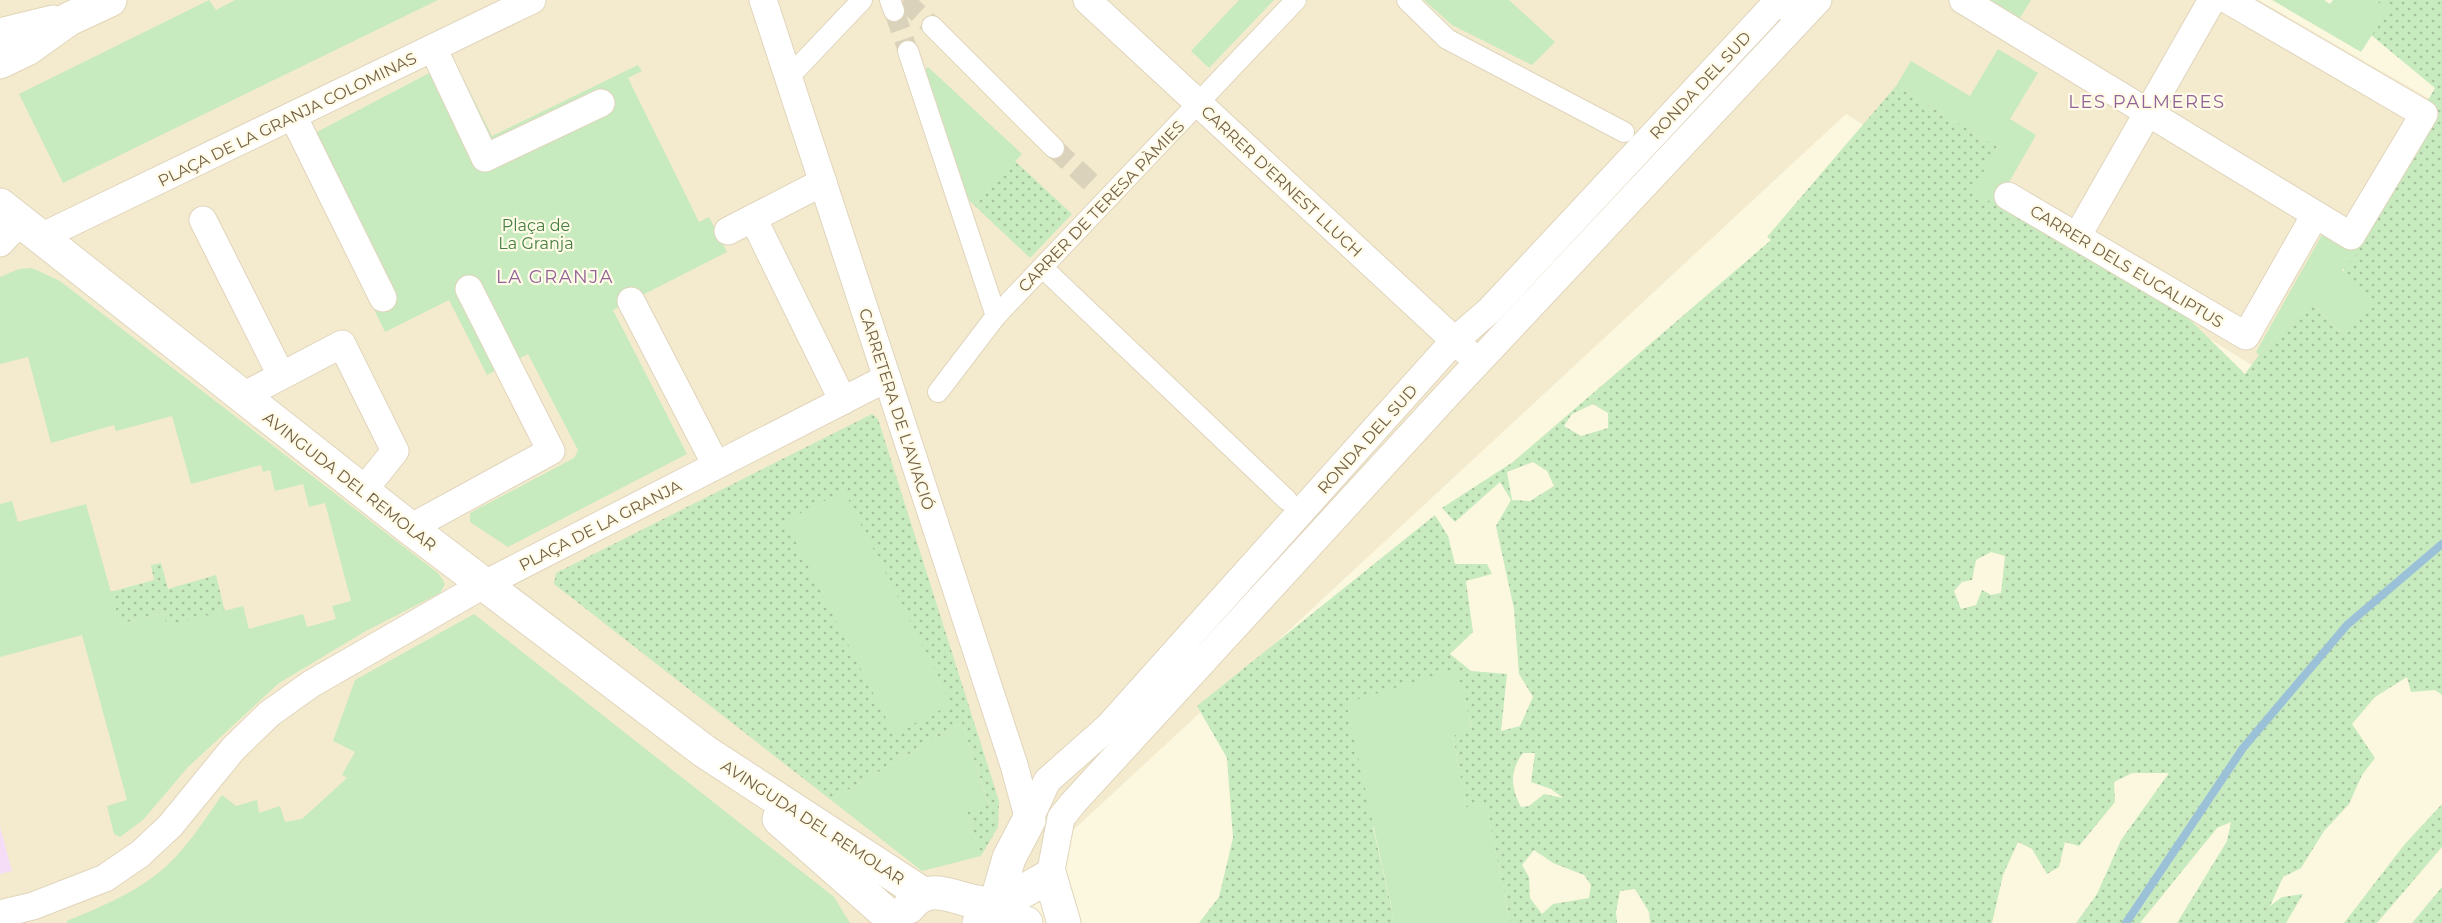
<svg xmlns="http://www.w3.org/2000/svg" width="2442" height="923" viewBox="0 0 2442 923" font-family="Montserrat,sans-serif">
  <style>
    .residential { fill: #f4ebcf }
    .education { fill: #f5ddf8 }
    .grass { fill: url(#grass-dots); fill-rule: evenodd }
    .green { fill: #c7eabf }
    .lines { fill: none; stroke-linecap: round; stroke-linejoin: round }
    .stream { stroke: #9bc1d8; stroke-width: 8 }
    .pedestrian-tunnel { stroke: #dad2ba; stroke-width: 20; stroke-dasharray: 20 10; stroke-linecap: butt }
    .pedestrian-casing { stroke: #e0d5bc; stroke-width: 22 }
    .minor-casing { stroke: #e0d5bc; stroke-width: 29 }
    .tertiary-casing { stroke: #e0d5bc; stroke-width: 35 }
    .secondary-casing { stroke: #e2d5b7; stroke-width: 35 }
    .pedestrian { stroke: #fff; stroke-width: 20 }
    .minor { stroke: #fff; stroke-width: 27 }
    .tertiary { stroke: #fff; stroke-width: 33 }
    .secondary { stroke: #fff; stroke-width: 33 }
    .labels { text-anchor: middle; stroke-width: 4.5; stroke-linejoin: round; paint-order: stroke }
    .street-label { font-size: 16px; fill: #736147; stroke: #fffbe7 }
    .park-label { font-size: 16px; fill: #467f42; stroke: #fffbe7 }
    .neighbourhood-label { font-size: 18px; letter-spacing: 1.5px; fill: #916397; stroke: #fffbe7 }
  </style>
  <defs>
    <pattern id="grass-dots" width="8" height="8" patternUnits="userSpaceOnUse" patternTransform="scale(1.5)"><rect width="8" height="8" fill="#c7eabf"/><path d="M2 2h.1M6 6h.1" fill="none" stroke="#a6c19d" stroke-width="1.8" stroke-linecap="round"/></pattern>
  </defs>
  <rect width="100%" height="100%" fill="#fcf8e0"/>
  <path class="residential" d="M 0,0 L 2259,0 L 2442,106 L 2266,374 L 1846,114 L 973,923 L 0,923 Z"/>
  <path class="education" d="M 0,827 L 12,871 L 0,874 Z"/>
  <g class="grass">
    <path d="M 2374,0 L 2442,0 L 2442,695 L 2435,690 L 2411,692 L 2407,677 L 2375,697 L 2352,724 L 2375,758 L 2362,775 L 2349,804 L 2324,831 L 2301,868 L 2283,877 L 2270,906 L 2282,897 L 2303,894 L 2286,923 L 2177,923 L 2227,841 L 2231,822 L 2217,828 L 2140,923 L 2076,923 L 2097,894 L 2121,840 L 2169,773 L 2132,773 L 2114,782 L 2115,802 L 2079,846 L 2065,842 L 2059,867 L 2047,874 L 2032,849 L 2018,842 L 2003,875 L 1992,923 L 1650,923 L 1649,912 L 1635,889 L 1620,891 L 1616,912 L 1617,923 L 1510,923 L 1486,805 L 1466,808 L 1453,736 L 1472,727 L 1455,669 L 1373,827 L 1395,923 L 1199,923 L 1219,897 L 1233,838 L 1227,758 L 1197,706 L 1435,515 L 1448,536 L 1455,564 L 1487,564 L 1492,574 L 1466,581 L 1473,632 L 1450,654 L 1471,671 L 1507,674 L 1501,731 L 1520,726 L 1533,697 L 1519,674 L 1514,609 L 1496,526 L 1511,500 L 1500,482 L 1455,522 L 1442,508 L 1513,462 L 1771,240 L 1767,237 L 1896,86 L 1998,147 L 1973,191 L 2187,317 L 2245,374 L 2259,355 L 2311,301 L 2340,332 L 2345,246 L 2435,88 L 2371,35 L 2388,9 ZM 1593,404 L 1608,413 L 1608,428 L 1581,436 L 1564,426 L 1572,414 ZM 1533,462 L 1547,471 L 1554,486 L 1530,501 L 1512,500 L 1507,472 ZM 1991,552 L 2005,556 L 2001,593 L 1991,595 L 1982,590 L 1976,605 L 1961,609 L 1954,591 L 1962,582 L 1972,580 L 1976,560 ZM 1523,753 L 1535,753 L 1531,782 L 1551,789 L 1563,798 L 1544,794 L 1529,806 L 1521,807 C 1511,787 1509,772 1523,753 ZM 1534,850 L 1553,863 L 1584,875 L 1591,885 L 1589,898 L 1553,904 L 1542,914 L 1530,898 L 1529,877 L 1522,865 Z"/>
    <path d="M 1015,161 L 1072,214 L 1030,258 L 974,205 Z"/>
    <path d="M 872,414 L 878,419 L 999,801 L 998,827 L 981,856 L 966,812 L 989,804 L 962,723 L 831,800 L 554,584 L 556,573 Z"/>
    <path d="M 161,563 L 168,589 L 216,575 L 225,612 L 167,626 L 163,613 L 120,624 L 110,592 L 154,580 L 151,565 Z"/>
    <path d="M 2442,804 L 2442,847 L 2377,923 L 2344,923 L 2404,845 Z"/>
    <path d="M 2442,887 L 2442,923 L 2412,923 Z"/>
  </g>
  <g class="green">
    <path d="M 209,0 L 216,10 L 235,0 L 438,0 L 63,183 L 19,94 Z"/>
    <path d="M 1239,0 L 1274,0 L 1209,68 L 1191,51 Z"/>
    <path d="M 1424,0 L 1509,0 L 1555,42 L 1532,65 L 1452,25 Z"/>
    <path d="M 1985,0 L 2031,0 L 2018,21 Z"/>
    <path d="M 2272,0 L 2324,0 L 2330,4 L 2333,0 L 2374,0 L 2389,9 L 2361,52 Z"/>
    <path d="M 1998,49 L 2038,73 L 2010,119 L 2036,135 L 1996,205 L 1972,191 L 1998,147 L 1896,86 L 1911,61 L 1970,96 Z"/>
    <path d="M 454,60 L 492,136 L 638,65 L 642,71 L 628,78 L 699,222 L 709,217 L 727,252 L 613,310 L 687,454 L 508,547 L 470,522 L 470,513 L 574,458 L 578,450 L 528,354 L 487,375 L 449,300 L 385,332 L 294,144 Z"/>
    <path d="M 928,67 L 1022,154 L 974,205 L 966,198 L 923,72 Z"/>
    <path d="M 2323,233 L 2357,254 L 2342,270 L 2373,300 L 2340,332 L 2311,301 L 2259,355 L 2256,352 Z"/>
    <path d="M 32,268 L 60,281 L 439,574 L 445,584 L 440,593 L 364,632 L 279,683 L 188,767 L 143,820 L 120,837 L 114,834 L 107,806 L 127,800 L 82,635 L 0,657 L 0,504 L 12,501 L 18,522 L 86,504 L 120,624 L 163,613 L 167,626 L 243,606 L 249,629 L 303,614 L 307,627 L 336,619 L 332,606 L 351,601 L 325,503 L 309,507 L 303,484 L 275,491 L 270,470 L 263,472 L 261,465 L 191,484 L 172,416 L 116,431 L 114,425 L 51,443 L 28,357 L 0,364 L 0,277 L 19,269 Z"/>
    <path d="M 844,491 L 952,704 L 894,734 L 785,521 Z"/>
    <path d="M 474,614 L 834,897 L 850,923 L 67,923 L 67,921 C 98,908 130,895 157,874 C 183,854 203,822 222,795 L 236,806 L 257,800 L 259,813 L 280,806 L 285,822 L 302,819 L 347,778 L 342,775 L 355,752 L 333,741 L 355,680 Z"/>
    <path d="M 1456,669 L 1472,728 L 1453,736 L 1466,807 L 1486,804 L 1510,923 L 1395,923 L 1346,703 Z"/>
    <path d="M 962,723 L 989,805 L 966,812 L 981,856 L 922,871 L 831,800 Z"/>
  </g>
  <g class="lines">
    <path class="stream" d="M 2126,923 L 2243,748 L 2347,625 L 2442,544"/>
    <g class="pedestrian-tunnel">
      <path d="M 904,0 L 932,26"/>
      <path d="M 894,11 L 908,51"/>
      <path d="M 1054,148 L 1097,188"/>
    </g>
    <defs>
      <g id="pedestrian">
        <path d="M 890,0 L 894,11"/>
        <path d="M 1407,0 L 1447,39 L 1624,132"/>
        <path d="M 932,26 L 1054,148"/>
        <path d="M 908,51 L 996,316"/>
        <path d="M 788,78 L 862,0"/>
        <path d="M 1043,268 L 1287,500"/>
        <path d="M 938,392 L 996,316 L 1296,0"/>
      </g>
      <g id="minor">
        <path d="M 763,0 L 1014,765 L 1029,820"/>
        <path d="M 1087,0 L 1467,352"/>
        <path d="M 1963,0 L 2351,236 L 2424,114 L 2228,0"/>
        <path d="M 433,48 L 485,158 L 601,103"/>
        <path d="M 293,116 L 383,298"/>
        <path d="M 2008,196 L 2246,336 L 2315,215"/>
        <path d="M 753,218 L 843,401"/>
        <path d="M 203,220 L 281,375"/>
        <path d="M 728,231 L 823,182"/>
        <path d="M 2078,235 L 2212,0"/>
        <path d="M 41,237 L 532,0"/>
        <path d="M 0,243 L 21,221"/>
        <path d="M 631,301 L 716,465"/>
        <path d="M 241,397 L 342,344 L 395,451 L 363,491"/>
        <path d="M 410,528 L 551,451 L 469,289"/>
        <path d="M 1029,820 L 1047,781 L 1109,726 L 1453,342 L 1490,310 L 1779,0 L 1800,19"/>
        <path d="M 1050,876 L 1061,818 L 1073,803 L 1449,393 L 1818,0"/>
        <path d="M 0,914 L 33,906 L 105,878 L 140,854 L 170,826 L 233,749 L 269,714 L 311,684 L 483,585 L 887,378"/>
      </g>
      <g id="tertiary">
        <path d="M 0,205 L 410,528 L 704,751 L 923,894"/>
        <path d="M 779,819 L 897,923"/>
        <path d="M 1050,876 L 1064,923"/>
        <path d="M 996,903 L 1009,858 L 1029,820"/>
        <path d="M 909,907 C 931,875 965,908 996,903 C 1009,901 1037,883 1050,876"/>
        <path d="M 979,923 L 995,915 L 1026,923"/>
      </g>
      <g id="secondary">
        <path d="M 0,35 L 53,22"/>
        <path d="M 0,62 L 27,49 L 69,19 L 110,0"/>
      </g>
    </defs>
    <use href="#pedestrian" class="pedestrian-casing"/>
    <use href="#minor" class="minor-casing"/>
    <use href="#tertiary" class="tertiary-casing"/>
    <use href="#secondary" class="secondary-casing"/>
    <use href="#pedestrian" class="pedestrian"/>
    <use href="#minor" class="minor"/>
    <use href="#tertiary" class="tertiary"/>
    <use href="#secondary" class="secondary"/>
  </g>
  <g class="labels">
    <g class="street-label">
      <text transform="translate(1700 85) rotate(-47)" y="6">RONDA DEL SUD</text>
      <text transform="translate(287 119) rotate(-26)" y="6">PLAÇA DE LA GRANJA COLOMINAS</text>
      <text transform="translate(1282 181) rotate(43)" y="6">CARRER D'ERNEST LLUCH</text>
      <text transform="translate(1101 206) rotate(-46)" y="6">CARRER DE TERESA PÀMIES</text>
      <text transform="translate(2127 266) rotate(31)" y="6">CARRER DELS EUCALIPTUS</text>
      <text transform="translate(897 409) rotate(72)" y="6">CARRETERA DE L'AVIACIÓ</text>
      <text transform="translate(1367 439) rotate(-48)" y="6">RONDA DEL SUD</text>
      <text transform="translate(350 481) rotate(38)" y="6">AVINGUDA DEL REMOLAR</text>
      <text transform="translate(600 525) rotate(-27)" y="6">PLAÇA DE LA GRANJA</text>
      <text transform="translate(813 822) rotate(33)" y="6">AVINGUDA DEL REMOLAR</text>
    </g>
    <g class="park-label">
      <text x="536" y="231">Plaça de<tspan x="536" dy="18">La Granja</tspan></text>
    </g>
    <g class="neighbourhood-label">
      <text x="2147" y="108">LES PALMERES</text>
      <text x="555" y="283">LA GRANJA</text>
    </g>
  </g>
</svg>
